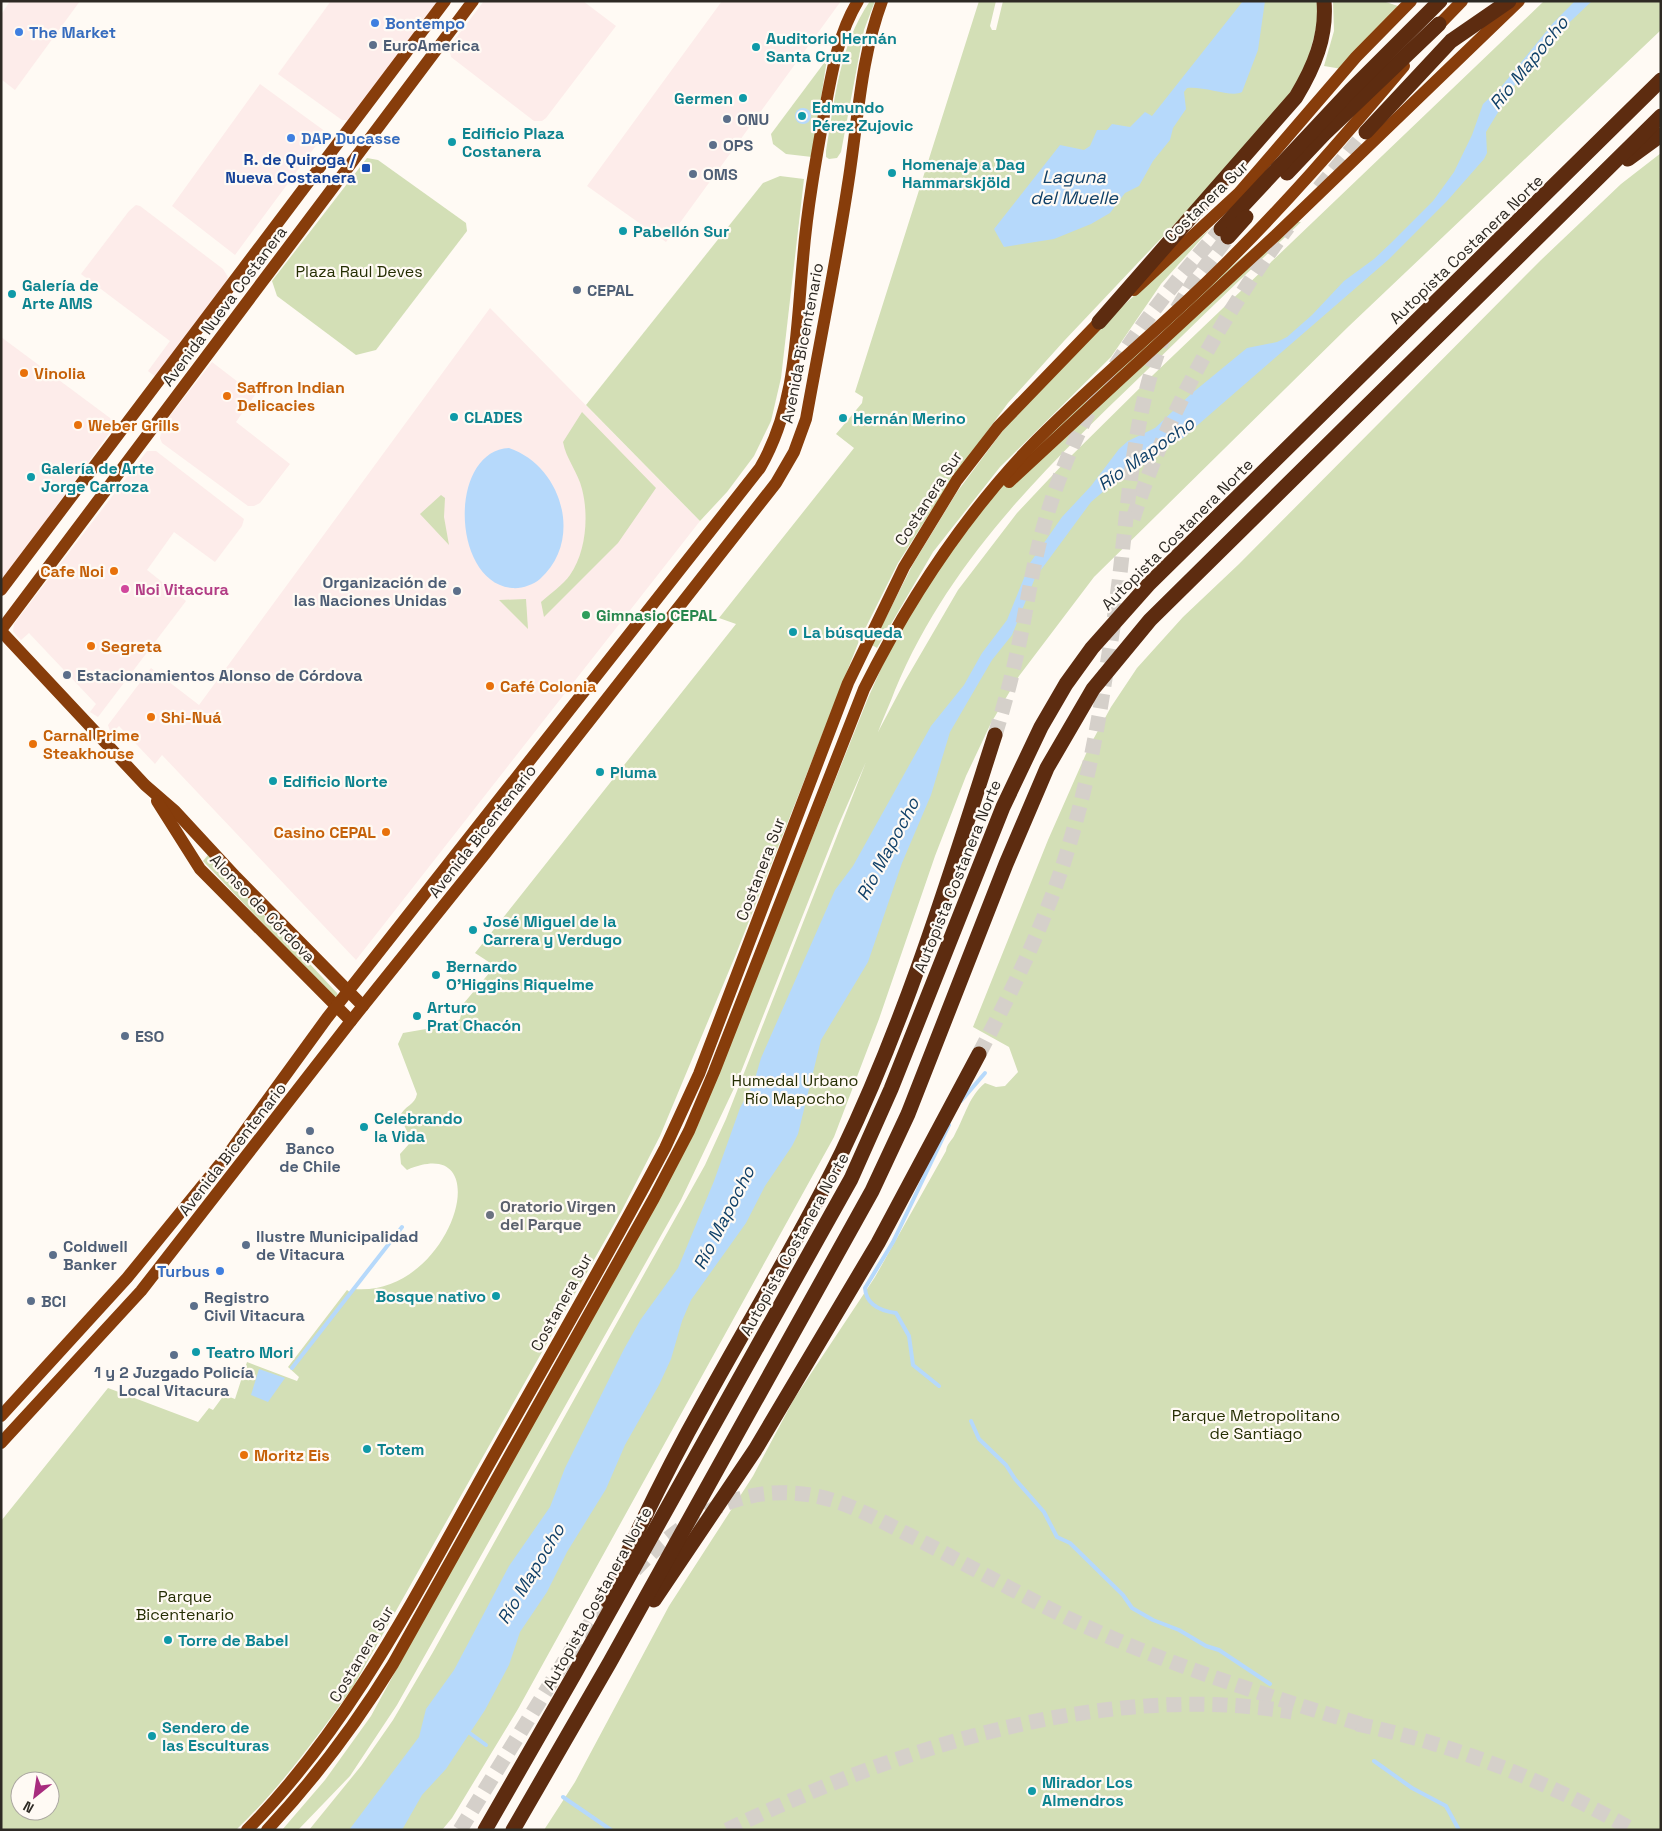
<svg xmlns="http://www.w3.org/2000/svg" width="1662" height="1831" viewBox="0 0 1662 1831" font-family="'Space Grotesk',sans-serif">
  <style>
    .commercial { fill: #fdecea }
    .green { fill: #d3dfb6; fill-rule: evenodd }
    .water { fill: #b6d9fb }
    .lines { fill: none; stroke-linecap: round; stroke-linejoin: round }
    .stream { stroke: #b6d9fb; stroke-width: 4 }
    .highway-tunnel { stroke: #d5d0ca; stroke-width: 15; stroke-dasharray: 15 8; stroke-linecap: butt }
    .major { stroke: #873d0b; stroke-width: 12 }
    .highway { stroke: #5d2c10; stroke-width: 15 }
    .shop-dot { fill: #3f7fe0; stroke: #fffaf4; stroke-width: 2 }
    .service-dot { fill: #5c6f8a; stroke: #fffaf4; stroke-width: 2 }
    .culture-dot { fill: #0f9aa8; stroke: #fffaf4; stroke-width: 2 }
    .transit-dot { fill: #1a4fb4; stroke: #fffaf4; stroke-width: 2 }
    .food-dot { fill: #e8710a; stroke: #fffaf4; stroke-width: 2 }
    .hotel-dot { fill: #d1479c; stroke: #fffaf4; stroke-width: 2 }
    .leisure-dot { fill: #2e9e5b; stroke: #fffaf4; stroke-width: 2 }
    .worship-dot { fill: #6b7280; stroke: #fffaf4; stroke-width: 2 }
    .labels { text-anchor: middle; stroke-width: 4.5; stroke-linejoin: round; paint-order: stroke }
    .shop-label { font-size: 16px; font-weight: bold; fill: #366cbe; stroke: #fffaf4; text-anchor: start }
    .culture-label { font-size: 16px; font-weight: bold; fill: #0d838f; stroke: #fffaf4; text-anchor: start }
    .service-label { font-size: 16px; font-weight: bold; fill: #4e5e75; stroke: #fffaf4; text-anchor: start }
    .transit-label { font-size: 16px; font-weight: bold; fill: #164399; stroke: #fffaf4; text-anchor: end }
    .street-label { font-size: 16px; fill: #2e2a24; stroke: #fffaf4 }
    .park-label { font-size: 16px; fill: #252e03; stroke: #fffaf4 }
    .food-label { font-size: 16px; font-weight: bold; fill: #c56008; stroke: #fffaf4; text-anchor: start }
    .hotel-label { font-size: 16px; font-weight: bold; fill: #b23c85; stroke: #fffaf4; text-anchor: start }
    .leisure-label { font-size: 16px; font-weight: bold; fill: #27864d; stroke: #fffaf4; text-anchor: start }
    .worship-label { font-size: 16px; font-weight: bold; fill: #5b616d; stroke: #fffaf4; text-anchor: start }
    .water-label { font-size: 18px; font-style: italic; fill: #104068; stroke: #fffaf4 }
  </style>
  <rect width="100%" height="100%" fill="#fffaf4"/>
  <g class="commercial">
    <path d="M 10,1 L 80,1 L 15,90 L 1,79 L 1,15 Z"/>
    <path d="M 331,1 L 438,1 L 349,120 L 342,120 L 278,74 Z"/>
    <path d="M 484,1 L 583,1 L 616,26 L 546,118 L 542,121 L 534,121 L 451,57 L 449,47 Z"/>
    <path d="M 722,1 L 841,1 L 666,242 L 587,186 Z"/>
    <path d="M 260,84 L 326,132 L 235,255 L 172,206 Z"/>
    <path d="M 136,205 L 140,206 L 223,269 L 228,277 L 226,283 L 156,377 L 148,371 L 170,341 L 81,274 L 129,211 Z"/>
    <path d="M 490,308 L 700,521 L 356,960 L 162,755 L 155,764 L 119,726 L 111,734 L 108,725 L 151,668 L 199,705 Z"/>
    <path d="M 1,337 L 110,418 L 115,425 L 1,583 Z"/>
    <path d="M 212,362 L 255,395 L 236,422 L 290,464 L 260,503 L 254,506 L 248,506 L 162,443 L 160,438 L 162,426 Z"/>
    <path d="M 147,451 L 156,451 L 244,519 L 242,526 L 215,562 L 174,532 L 147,570 L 186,601 L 98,717 L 90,712 L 96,704 L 29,633 L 21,640 L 16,635 L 13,631 L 14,624 Z"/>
  </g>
  <g class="green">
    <path d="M 870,1 L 875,1 L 864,30 L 841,152 L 837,158 L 829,159 L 826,157 L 826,151 C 835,99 839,46 870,1 Z"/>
    <path d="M 979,1 L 996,1 L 990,26 L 992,30 L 996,30 L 1003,1 L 1319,1 L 1320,14 L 1303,78 L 1256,138 L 1064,341 L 1008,403 L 949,483 L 898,563 L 859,641 L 736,954 L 660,1136 L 621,1212 L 353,1687 C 317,1737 281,1787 236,1830 L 1,1830 L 1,1521 L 108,1388 L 198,1422 L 209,1408 L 213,1410 L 224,1395 L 235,1399 L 247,1362 L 297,1381 L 299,1377 L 288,1367 L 347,1290 L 351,1293 L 354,1289 C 452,1298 502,1129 407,1170 L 401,1164 L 400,1154 L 409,1144 L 410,1138 L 400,1116 C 404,1106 415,1105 417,1094 L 398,1044 L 403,1033 L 449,1025 L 456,1023 L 460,1019 L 464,1003 L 495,966 L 475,953 L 736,624 L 719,618 L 854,448 L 836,434 L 862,403 L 863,397 L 855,392 ZM 20,1781 L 50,1781 L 50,1811 L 20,1811 Z"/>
    <path d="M 1333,1 L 1383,1 L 1398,6 L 1342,69 L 1324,66 L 1334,31 Z"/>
    <path d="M 1544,1 L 1661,1 L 1661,30 L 1348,327 L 1094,577 L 1019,676 L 991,723 L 966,776 L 935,856 L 879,1019 L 834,1137 L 518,1709 L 452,1818 L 442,1830 L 309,1830 L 361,1766 L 393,1720 L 433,1652 L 705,1165 L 726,1119 L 866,762 L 838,826 L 737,1082 L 681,1200 L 397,1705 L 350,1776 L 298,1830 L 282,1830 L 325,1780 L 371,1716 L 707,1101 L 868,698 L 897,633 L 941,565 L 1003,483 L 1039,445 L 1201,293 L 1284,221 L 1301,222 C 1248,272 1195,323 1143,374 C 1044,469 949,561 895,690 C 890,704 883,718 878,732 L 905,681 L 958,590 L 1017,513 L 1065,462 L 1153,375 Z"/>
    <path d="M 827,59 L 812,157 L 786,154 L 773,144 L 771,134 Z"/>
    <path d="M 1661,153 L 1661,1830 L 544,1830 L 575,1782 L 669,1606 L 753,1476 L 794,1399 L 875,1277 L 946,1151 C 947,1143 952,1141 955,1134 C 965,1116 969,1096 985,1083 L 996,1087 L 1005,1086 L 1018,1072 L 1009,1047 L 973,1027 L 1048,840 L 1089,747 L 1111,707 L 1137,668 L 1183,617 L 1239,564 L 1541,260 L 1621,184 Z"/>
    <path d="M 367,158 L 378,160 L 466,223 L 467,231 L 376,350 L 356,355 L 277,296 L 272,281 Z"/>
    <path d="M 780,176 L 804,179 L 781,378 L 771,421 L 754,456 L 727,492 L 700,521 L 586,405 L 763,183 Z"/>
    <path d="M 1211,228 L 1161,284 L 1111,357 L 1000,467 L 933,552 L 877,648 L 872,645 L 913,564 L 957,492 L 1007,425 L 1102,324 Z"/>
    <path d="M 582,412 L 656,488 L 618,543 L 544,617 L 541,602 C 550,594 563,585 570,575 C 586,552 589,516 582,489 C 578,472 566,459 563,442 Z"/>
    <path d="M 441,495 L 445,498 L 444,517 L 449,545 L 420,514 Z"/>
    <path d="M 526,599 L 528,629 L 499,600 Z"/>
    <path d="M 208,855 L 337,993 L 338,996 L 335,999 L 203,861 Z"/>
  </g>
  <g class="water">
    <path d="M 1243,1 L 1265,1 L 1258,50 L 1242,92 C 1232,98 1205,86 1187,88 L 1184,92 L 1186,109 L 1173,128 L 1170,140 L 1153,161 L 1139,186 L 1125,193 L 1110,213 L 1091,224 L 1054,239 L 1004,247 L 994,229 L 1060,145 L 1084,150 L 1090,146 L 1097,130 L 1107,130 L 1112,124 L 1130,127 L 1145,112 L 1152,116 Z"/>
    <path d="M 1575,1 L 1592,1 L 1553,38 L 1516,83 L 1486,132 L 1487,153 L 1484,159 L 1447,201 L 1388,260 L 1192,430 L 1183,438 L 1145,456 L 1091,502 L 1035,578 L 1012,635 L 992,660 L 950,732 L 931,795 L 902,863 L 868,962 L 821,1040 L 798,1134 L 792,1146 L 765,1186 L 746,1223 L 691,1300 L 682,1321 L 671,1359 L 659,1385 L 625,1445 L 606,1489 L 567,1552 L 547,1592 L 520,1632 L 509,1665 L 485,1710 L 446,1769 L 422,1795 L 402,1830 L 349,1830 L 419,1737 L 426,1709 L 454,1670 L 509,1566 L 550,1507 L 565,1468 L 624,1349 L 641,1319 L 678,1268 L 714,1181 L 740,1108 L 754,1082 L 761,1058 L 835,890 L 853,866 L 931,726 L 964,685 L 982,653 L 1007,620 L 1030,563 L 1062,517 L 1091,486 L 1119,449 L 1128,441 L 1155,428 L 1191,394 L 1247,348 L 1277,342 L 1287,337 L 1312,315 L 1344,281 L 1374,259 L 1391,243 L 1433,201 L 1454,172 L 1472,135 L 1483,104 L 1501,87 L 1553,23 Z"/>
    <circle cx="803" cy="116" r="8"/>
    <path d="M 509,448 C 562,466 584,540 540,579 C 533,585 521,589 512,588 C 451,582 448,451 509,448 Z"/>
    <path d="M 259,1369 L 285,1378 L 268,1402 L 251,1395 Z"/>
  </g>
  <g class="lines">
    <g class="stream">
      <path d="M 961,1101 L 985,1073"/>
      <path d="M 292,1368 L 402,1227"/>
      <path d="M 939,1386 L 913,1365 L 909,1336 L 896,1313 C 881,1311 866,1305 865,1288 L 893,1242 L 949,1125"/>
      <path d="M 971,1421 L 979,1439 L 1006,1465 L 1015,1479 L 1044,1512 L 1057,1537 L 1070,1543 L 1123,1595 L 1132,1608 L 1153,1620 L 1179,1630 L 1206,1646 L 1219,1650 L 1270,1684"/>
      <path d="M 467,1731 L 486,1745"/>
      <path d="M 1374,1761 L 1412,1788 L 1446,1806 L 1459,1830"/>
      <path d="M 563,1797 L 611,1830"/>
    </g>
    <g class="highway-tunnel">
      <path d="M 1319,188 L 1366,132"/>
      <path d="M 1177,309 L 1194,281 L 1228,237"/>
      <path d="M 1133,519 C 1167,413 1222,316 1288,227"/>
      <path d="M 995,735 C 1006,700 1015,665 1022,629 C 1028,598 1033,567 1041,536 C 1075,410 1136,325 1221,229"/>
      <path d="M 979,1054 C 1003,1008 1026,962 1045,914 C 1076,838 1094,754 1106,672 C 1113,630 1119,587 1123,545 C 1131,475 1137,400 1165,334"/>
      <path d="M 635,1570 C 677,1525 728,1489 792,1493 C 836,1495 871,1516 909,1535 C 965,1563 1018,1594 1074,1621 C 1168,1665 1267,1696 1367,1726"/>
      <path d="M 1357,1724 C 1454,1744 1547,1781 1633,1830"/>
      <path d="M 460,1830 L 578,1639 L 616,1591"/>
      <path d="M 727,1830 C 896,1748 1103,1681 1292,1712"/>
    </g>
    <g class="major">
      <path d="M 1433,31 L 1462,1"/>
      <path d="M 1134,290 L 1239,193 L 1356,57 L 1411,1"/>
      <path d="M 1009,482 L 1276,235 L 1519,1"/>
      <path d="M 1,590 L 445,1"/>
      <path d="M 1,630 L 473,1"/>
      <path d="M 1,631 L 145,785 L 175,811 L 236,877 L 363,1006"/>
      <path d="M 157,801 L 200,869 L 351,1021"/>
      <path d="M 1,1416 L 127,1278 L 229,1153 L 327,1018 L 760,468 C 797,404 796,331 803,259 C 807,209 816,159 825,109 C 832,72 838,34 858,1"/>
      <path d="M 1,1443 L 141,1291 L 351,1021 L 485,854 L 776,483 L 794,452 L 806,419 C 820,341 836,263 848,184 C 858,122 860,60 882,1"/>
      <path d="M 247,1830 C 349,1727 413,1600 483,1475 C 544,1366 607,1258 665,1148 L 699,1074 L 848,683 L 904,567 L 957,480 L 998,427 L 1106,315"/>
      <path d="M 267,1830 C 315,1779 356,1724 393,1664 L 654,1198 L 689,1131 L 714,1072 L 864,689 C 907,603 962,519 1028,449 C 1087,388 1153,335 1213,276 C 1281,210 1343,138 1404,66"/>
    </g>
    <g class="highway">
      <path d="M 1366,132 L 1451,41 L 1509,1"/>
      <path d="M 1628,159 L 1661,135"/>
      <path d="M 1287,173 L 1324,134 L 1439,24"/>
      <path d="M 1221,229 L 1350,91 L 1440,1"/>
      <path d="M 1228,237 L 1246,217"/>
      <path d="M 1099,322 L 1296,97 C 1314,67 1327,37 1324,1"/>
      <path d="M 606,1600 C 636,1533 668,1467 704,1403 C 750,1319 800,1238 842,1152 C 906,1019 950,875 995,735"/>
      <path d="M 654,1600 L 755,1450 L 878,1243 L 979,1054"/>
      <path d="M 485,1830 L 575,1673 L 851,1179 L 891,1089 L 1003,807 L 1041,727 L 1066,684 L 1092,648 L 1148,585 L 1661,80"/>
      <path d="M 513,1830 L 610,1662 L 872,1191 L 908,1114 L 1006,864 L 1047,768 L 1093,689 L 1150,620 L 1661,116"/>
    </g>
  </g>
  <g class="shop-dot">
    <circle cx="375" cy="23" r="5"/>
    <circle cx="19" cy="32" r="5"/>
    <circle cx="291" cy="138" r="5"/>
    <circle cx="220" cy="1271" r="5"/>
  </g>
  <g class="service-dot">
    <circle cx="373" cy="45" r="5"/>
    <circle cx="727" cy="119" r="5"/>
    <circle cx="713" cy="145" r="5"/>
    <circle cx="693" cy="174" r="5"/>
    <circle cx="577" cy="290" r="5"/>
    <circle cx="457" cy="591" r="5"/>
    <circle cx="67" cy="675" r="5"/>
    <circle cx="125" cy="1036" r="5"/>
    <circle cx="310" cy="1131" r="5"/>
    <circle cx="246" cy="1245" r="5"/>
    <circle cx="53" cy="1255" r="5"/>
    <circle cx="31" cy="1301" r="5"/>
    <circle cx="194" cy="1306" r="5"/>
    <circle cx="174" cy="1355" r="5"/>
  </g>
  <g class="culture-dot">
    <circle cx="756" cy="47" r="5"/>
    <circle cx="743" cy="98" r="5"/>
    <circle cx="802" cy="116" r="5"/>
    <circle cx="452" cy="142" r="5"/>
    <circle cx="892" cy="173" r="5"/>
    <circle cx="623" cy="231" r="5"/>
    <circle cx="12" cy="294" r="5"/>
    <circle cx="454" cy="417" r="5"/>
    <circle cx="843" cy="418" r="5"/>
    <circle cx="31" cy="477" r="5"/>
    <circle cx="793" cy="632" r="5"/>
    <circle cx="600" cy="772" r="5"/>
    <circle cx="273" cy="781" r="5"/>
    <circle cx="473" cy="930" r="5"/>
    <circle cx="436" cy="975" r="5"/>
    <circle cx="417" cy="1016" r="5"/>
    <circle cx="364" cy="1127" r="5"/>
    <circle cx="496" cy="1296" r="5"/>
    <circle cx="196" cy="1352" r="5"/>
    <circle cx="367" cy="1449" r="5"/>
    <circle cx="168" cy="1640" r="5"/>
    <circle cx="152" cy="1736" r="5"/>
    <circle cx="1032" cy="1791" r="5"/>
  </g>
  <rect class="transit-dot" x="361" y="163" width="10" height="10" rx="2.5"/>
  <g class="food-dot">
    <circle cx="24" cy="373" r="5"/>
    <circle cx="227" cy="396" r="5"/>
    <circle cx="78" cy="425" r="5"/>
    <circle cx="114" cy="571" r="5"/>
    <circle cx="91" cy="646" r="5"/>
    <circle cx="490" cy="686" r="5"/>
    <circle cx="151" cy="717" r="5"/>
    <circle cx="33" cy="744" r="5"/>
    <circle cx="386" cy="832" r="5"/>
    <circle cx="244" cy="1455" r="5"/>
  </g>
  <circle class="hotel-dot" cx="125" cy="589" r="5"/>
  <circle class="leisure-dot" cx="586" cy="615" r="5"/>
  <circle class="worship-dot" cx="490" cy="1215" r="5"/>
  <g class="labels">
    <g class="shop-label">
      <text x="385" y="29">Bontempo</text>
      <text x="29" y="38">The Market</text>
      <text x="301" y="144">DAP Ducasse</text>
      <text x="210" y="1277" text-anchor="end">Turbus</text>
    </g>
    <g class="culture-label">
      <text x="766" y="44">Auditorio Hernán<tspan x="766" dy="18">Santa Cruz</tspan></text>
      <text x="733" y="104" text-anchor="end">Germen</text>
      <text x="812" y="113">Edmundo<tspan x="812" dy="18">Pérez Zujovic</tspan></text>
      <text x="462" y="139">Edificio Plaza<tspan x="462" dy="18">Costanera</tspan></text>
      <text x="902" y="170">Homenaje a Dag<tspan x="902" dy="18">Hammarskjöld</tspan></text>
      <text x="633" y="237">Pabellón Sur</text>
      <text x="22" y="291">Galería de<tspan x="22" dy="18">Arte AMS</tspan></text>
      <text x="464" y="423">CLADES</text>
      <text x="853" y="424">Hernán Merino</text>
      <text x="41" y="474">Galería de Arte<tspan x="41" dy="18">Jorge Carroza</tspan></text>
      <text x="803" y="638">La búsqueda</text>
      <text x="610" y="778">Pluma</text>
      <text x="283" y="787">Edificio Norte</text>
      <text x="483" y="927">José Miguel de la<tspan x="483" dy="18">Carrera y Verdugo</tspan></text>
      <text x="446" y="972">Bernardo<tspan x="446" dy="18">O'Higgins Riquelme</tspan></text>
      <text x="427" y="1013">Arturo<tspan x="427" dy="18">Prat Chacón</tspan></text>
      <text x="374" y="1124">Celebrando<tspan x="374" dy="18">la Vida</tspan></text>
      <text x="486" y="1302" text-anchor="end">Bosque nativo</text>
      <text x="206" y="1358">Teatro Mori</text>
      <text x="377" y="1455">Totem</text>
      <text x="178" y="1646">Torre de Babel</text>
      <text x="162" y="1733">Sendero de<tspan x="162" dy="18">las Esculturas</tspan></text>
      <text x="1042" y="1788">Mirador Los<tspan x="1042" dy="18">Almendros</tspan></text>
    </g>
    <g class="service-label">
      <text x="383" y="51">EuroAmerica</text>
      <text x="737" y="125">ONU</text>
      <text x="723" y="151">OPS</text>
      <text x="703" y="180">OMS</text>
      <text x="587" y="296">CEPAL</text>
      <text x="447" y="588" text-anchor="end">Organización de<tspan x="447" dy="18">las Naciones Unidas</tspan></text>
      <text x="77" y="681">Estacionamientos Alonso de Córdova</text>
      <text x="135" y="1042">ESO</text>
      <text x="310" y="1154" text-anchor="middle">Banco<tspan x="310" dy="18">de Chile</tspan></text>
      <text x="256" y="1242">Ilustre Municipalidad<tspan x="256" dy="18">de Vitacura</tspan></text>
      <text x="63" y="1252">Coldwell<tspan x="63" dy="18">Banker</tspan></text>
      <text x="204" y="1303">Registro<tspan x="204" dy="18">Civil Vitacura</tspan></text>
      <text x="41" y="1307">BCI</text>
      <text x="174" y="1378" text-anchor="middle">1 y 2 Juzgado Policía<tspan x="174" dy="18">Local Vitacura</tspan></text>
    </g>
    <g class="transit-label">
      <text x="356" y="165">R. de Quiroga /<tspan x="356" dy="18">Nueva Costanera</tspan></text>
    </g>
    <g class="street-label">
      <text transform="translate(1206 201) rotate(-44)" y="6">Costanera Sur</text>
      <text transform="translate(1466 249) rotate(-44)" y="6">Autopista Costanera Norte</text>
      <text transform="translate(224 306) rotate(-53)" y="6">Avenida Nueva Costanera</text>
      <text transform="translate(802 343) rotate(-79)" y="6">Avenida Bicentenario</text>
      <text transform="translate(928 498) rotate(-57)" y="6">Costanera Sur</text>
      <text transform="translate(1177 534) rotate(-45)" y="6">Autopista Costanera Norte</text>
      <text transform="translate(482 831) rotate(-52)" y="6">Avenida Bicentenario</text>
      <text transform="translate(760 869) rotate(-69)" y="6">Costanera Sur</text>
      <text transform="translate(957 876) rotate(-68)" y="6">Autopista Costanera Norte</text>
      <text transform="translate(263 908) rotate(46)" y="6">Alonso de Córdova</text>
      <text transform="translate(232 1149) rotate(-52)" y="6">Avenida Bicentenario</text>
      <text transform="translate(794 1244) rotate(-61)" y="6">Autopista Costanera Norte</text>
      <text transform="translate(561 1302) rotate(-61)" y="6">Costanera Sur</text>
      <text transform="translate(597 1598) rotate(-61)" y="6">Autopista Costanera Norte</text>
      <text transform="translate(361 1654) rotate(-59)" y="6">Costanera Sur</text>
    </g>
    <g class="park-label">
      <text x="359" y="277">Plaza Raul Deves</text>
      <text x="795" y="1086">Humedal Urbano<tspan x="795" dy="18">Río Mapocho</tspan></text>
      <text x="1256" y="1421">Parque Metropolitano<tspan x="1256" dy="18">de Santiago</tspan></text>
      <text x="185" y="1602">Parque<tspan x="185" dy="18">Bicentenario</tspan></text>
    </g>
    <g class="food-label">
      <text x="34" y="379">Vinolia</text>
      <text x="237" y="393">Saffron Indian<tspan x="237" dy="18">Delicacies</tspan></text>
      <text x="88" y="431">Weber Grills</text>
      <text x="104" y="577" text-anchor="end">Cafe Noi</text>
      <text x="101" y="652">Segreta</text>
      <text x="500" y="692">Café Colonia</text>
      <text x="161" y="723">Shi-Nuá</text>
      <text x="43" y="741">Carnal Prime<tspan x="43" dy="18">Steakhouse</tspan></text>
      <text x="376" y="838" text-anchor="end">Casino CEPAL</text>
      <text x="254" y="1461">Moritz Eis</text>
    </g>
    <g class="hotel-label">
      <text x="135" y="595">Noi Vitacura</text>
    </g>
    <g class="leisure-label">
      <text x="596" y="621">Gimnasio CEPAL</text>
    </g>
    <g class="worship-label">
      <text x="500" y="1212">Oratorio Virgen<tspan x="500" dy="18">del Parque</tspan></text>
    </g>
    <g class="water-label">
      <text transform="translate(1529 63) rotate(-51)" y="6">Río Mapocho</text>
      <text x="1074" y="183">Laguna<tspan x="1074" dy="21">del Muelle</tspan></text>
      <text transform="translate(1146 454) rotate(-35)" y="6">Río Mapocho</text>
      <text transform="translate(888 849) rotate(-62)" y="6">Río Mapocho</text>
      <text transform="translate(724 1218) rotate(-63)" y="6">Río Mapocho</text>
      <text transform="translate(531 1574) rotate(-59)" y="6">Río Mapocho</text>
    </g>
  </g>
  <rect width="1662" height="1831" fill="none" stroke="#2e2a24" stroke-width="5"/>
  <g transform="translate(35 1796) rotate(210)"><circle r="24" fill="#fffaf4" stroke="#aba7a1"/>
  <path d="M0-4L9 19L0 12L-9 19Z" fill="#a82c7e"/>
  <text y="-8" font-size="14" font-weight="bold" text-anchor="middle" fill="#2e2a24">N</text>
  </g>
</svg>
